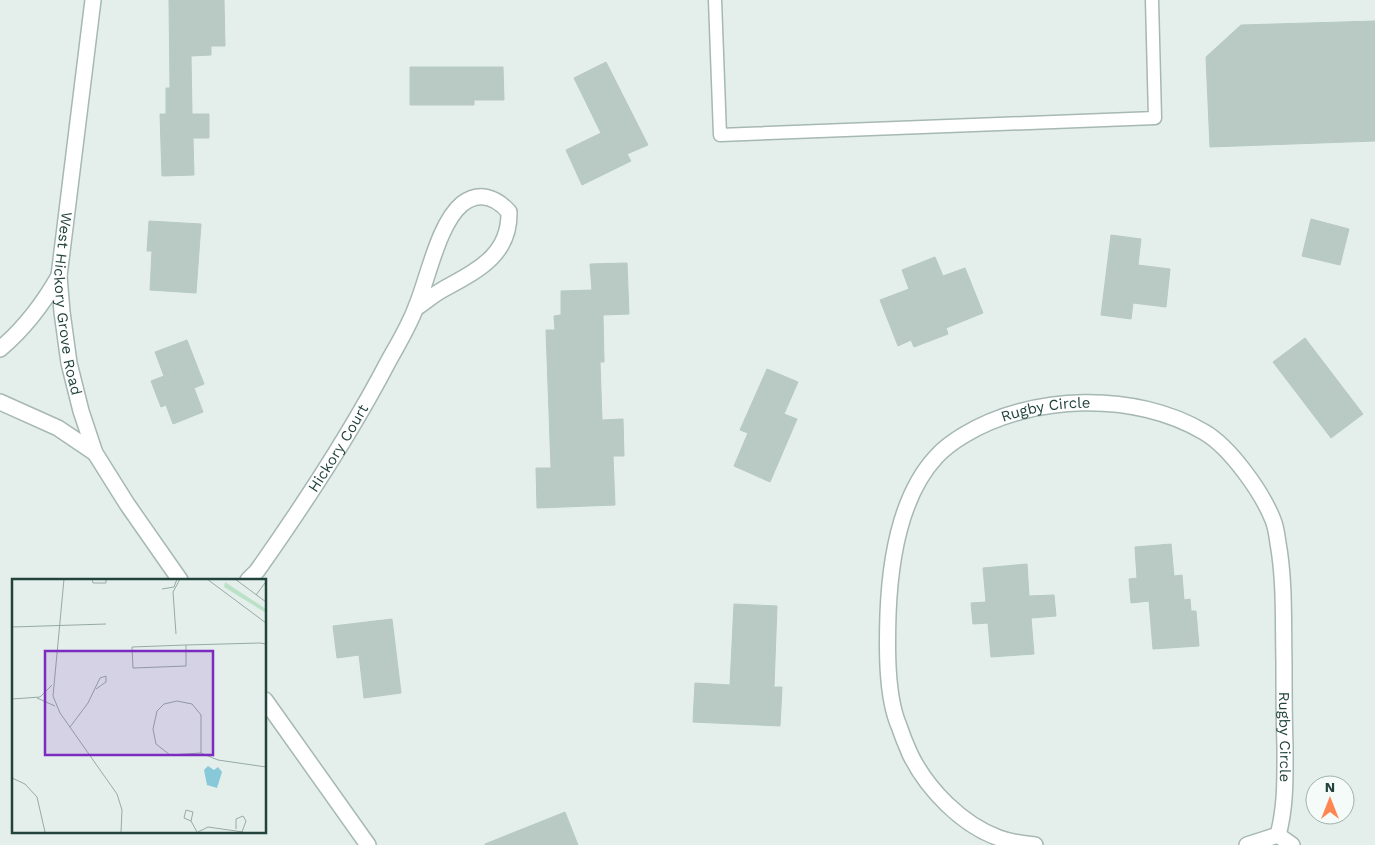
<svg xmlns="http://www.w3.org/2000/svg" width="1375" height="845" viewBox="0 0 1375 845" font-family="'Work Sans',sans-serif">
  <style>
    .building { fill: #b9cac4; stroke: #b6cac2 }
    .lines { fill: none; stroke-linecap: round; stroke-linejoin: round }
    .lane-casing { stroke: #a6b8b3; stroke-width: 15 }
    .street-casing { stroke: #a6b8b3; stroke-width: 18 }
    .lane { stroke: #fff; stroke-width: 12 }
    .street { stroke: #fff; stroke-width: 15 }
    .labels { text-anchor: middle; stroke-width: 4; stroke-linejoin: round; paint-order: stroke }
    .street-label { font-size: 15px; fill: #21433c; stroke: #f5fbf8 }
    .inset-road { fill: none; stroke: #96aaa5; stroke-width: 1 }
    .view { fill: #7b2cbf; fill-opacity: 0.15; stroke: #7b2cbf; stroke-width: 2.5 }
    .inset-edge { fill: none; stroke: #21433c; stroke-width: 2.5 }
  </style>
  <rect width="100%" height="100%" fill="#e4efeb"/>
  <g class="building">
    <path d="M 169,0 L 224,0 L 225,46 L 211,46 L 211,55 L 191,56 L 192,114 L 209,114 L 209,138 L 193,138 L 194,175 L 162,176 L 160,114 L 166,114 L 166,88 L 170,88 Z"/>
    <path d="M 1375,21 L 1375,141 L 1210,147 L 1206,57 L 1241,25 Z"/>
    <path d="M 606,62 L 648,145 L 627,154 L 631,161 L 582,185 L 566,150 L 601,133 L 574,78 Z"/>
    <path d="M 410,67 L 503,67 L 504,100 L 474,100 L 474,105 L 410,105 Z"/>
    <path d="M 1311,219 L 1349,229 L 1340,265 L 1302,256 Z"/>
    <path d="M 149,221 L 201,224 L 196,293 L 150,290 L 152,251 L 147,251 Z"/>
    <path d="M 1111,235 L 1141,239 L 1138,265 L 1170,269 L 1166,307 L 1133,303 L 1131,319 L 1101,315 Z"/>
    <path d="M 935,257 L 943,276 L 965,268 L 983,313 L 946,328 L 948,334 L 914,347 L 911,340 L 898,346 L 880,300 L 909,289 L 902,270 Z"/>
    <path d="M 627,263 L 629,314 L 603,315 L 604,362 L 600,362 L 602,420 L 623,419 L 624,456 L 613,456 L 615,505 L 537,508 L 536,468 L 551,468 L 546,330 L 555,330 L 554,316 L 561,315 L 561,291 L 592,290 L 590,264 Z"/>
    <path d="M 1305,338 L 1363,414 L 1331,438 L 1273,362 Z"/>
    <path d="M 187,340 L 204,384 L 194,388 L 203,412 L 173,424 L 166,405 L 161,407 L 151,381 L 164,376 L 155,352 Z"/>
    <path d="M 767,369 L 798,382 L 784,414 L 797,419 L 770,482 L 734,466 L 748,433 L 740,430 Z"/>
    <path d="M 1171,544 L 1174,576 L 1182,575 L 1184,600 L 1190,599 L 1191,611 L 1196,611 L 1199,646 L 1153,649 L 1149,601 L 1131,603 L 1129,579 L 1137,578 L 1135,547 Z"/>
    <path d="M 1027,564 L 1029,596 L 1054,595 L 1056,616 L 1031,618 L 1034,654 L 991,657 L 988,623 L 973,624 L 971,603 L 986,602 L 983,568 Z"/>
    <path d="M 734,604 L 777,606 L 774,687 L 782,687 L 780,726 L 693,722 L 695,683 L 730,685 Z"/>
    <path d="M 392,619 L 401,693 L 364,698 L 359,655 L 337,658 L 333,626 Z"/>
    <path d="M 565,812 L 578,845 L 485,845 L 485,844 Z"/>
  </g>
  <g class="lines">
    <defs>
      <path id="lane" d="M 715,0 L 720,135 L 1155,118 L 1152,0"/>
      <g id="street">
        <path id="s1" d="M 93,0 L 59,276 L 62,312 L 69,363 L 81,411 L 95,453 L 127,504 L 180,580"/>
        <path d="M 0,349 C 25,328 43,304 59,276"/>
        <path d="M 0,402 L 58,428 L 95,453"/>
        <path id="s2" d="M 248,580 L 257,571 C 305,503 350,435 388,362 C 398,344 409,326 416,307 C 428,279 438,224 462,204 C 479,191 496,197 509,212 C 510,256 476,271 442,290 C 433,295 425,302 416,308"/>
        <path d="M 265,700 L 368,845"/>
        <path d="M 1278,835 L 1292,845"/>
        <path id="s3" d="M 1035,845 C 1023,844 1010,842 999,838 C 962,825 927,789 910,754 C 906,745 902,735 899,726 C 886,696 887,646 888,614 C 890,562 900,496 936,457 C 944,448 954,441 964,435 C 1032,394 1135,391 1204,432 C 1230,447 1262,492 1273,520 C 1276,527 1277,536 1278,543 C 1285,582 1283,623 1284,662 C 1284,690 1284,718 1285,746 C 1285,776 1286,806 1278,835 L 1247,845"/>
      </g>
    </defs>
    <use href="#lane" class="lane-casing"/>
    <use href="#street" class="street-casing"/>
    <use href="#lane" class="lane"/>
    <use href="#street" class="street"/>
  </g>
  <g class="labels">
    <g class="street-label">
      <text dy="5" stroke="none"><textPath href="#s1" startOffset="306">West Hickory Grove Road</textPath></text>
      <text dy="5" stroke="none"><textPath href="#s3" startOffset="595">Rugby Circle</textPath></text>
      <text dy="5" stroke="none"><textPath href="#s2" startOffset="160">Hickory Court</textPath></text>
      <text dy="5" stroke="none"><textPath href="#s3" startOffset="1090">Rugby Circle</textPath></text>
    </g>
  </g>
  <g transform="translate(12 579)">
    <rect width="254" height="254" fill="#e4efeb"/>
    <path d="M 213,3 L 254,30 L 254,34 L 212,8 Z" fill="#bbe2c8"/>
    <path d="M 196,187 L 202,191 L 206,188 L 210,193 L 205,209 L 195,206 L 192,191 Z" fill="#87c8d9"/>
    <path class="inset-road" d="M 52,0 L 41,117 L 48,134 L 105,215 L 110,231 L 109,253M 80,0 L 81,4 L 94,4 L 94,0M 195,0 L 254,44M 223,0 L 254,23M 150,10 L 162,8 L 165,0M 244,16 L 253,4M 0,48 L 94,45M 164,55 L 161,13 L 168,0M 174,66 L 174,87 L 121,89 L 120,68 L 174,66 L 248,64 L 254,65M 25,119 L 43,127M 0,120 L 28,118 L 40,106M 165,122 L 180,125 L 189,136 L 189,174 L 158,176 L 144,165 L 141,150 L 145,132 L 152,125 ZM 58,148 L 76,124 L 88,99 L 94,97 L 94,103 L 84,110M 189,174 L 206,181 L 254,188M 0,199 L 13,205 L 25,218 L 33,253M 179,242 L 181,233 L 174,231 L 172,239 L 179,242 L 185,253M 224,250 L 224,240 L 231,237 L 234,242 L 230,253M 186,253 L 196,248 L 231,253"/>
    <path class="view" d="M 33,72 L 201,72 L 201,176 L 33,176 Z"/>
    <rect width="254" height="254" class="inset-edge"/>
  </g>
  <g transform="translate(1330 800)"><circle r="24" fill="#f5fbf8" stroke="#a0b1ad"/>
  <path d="M0-4L9 19L0 12L-9 19Z" fill="#ff8552"/>
  <text y="-8" font-size="14" font-weight="bold" text-anchor="middle" fill="#21433c">N</text>
  </g>
</svg>
